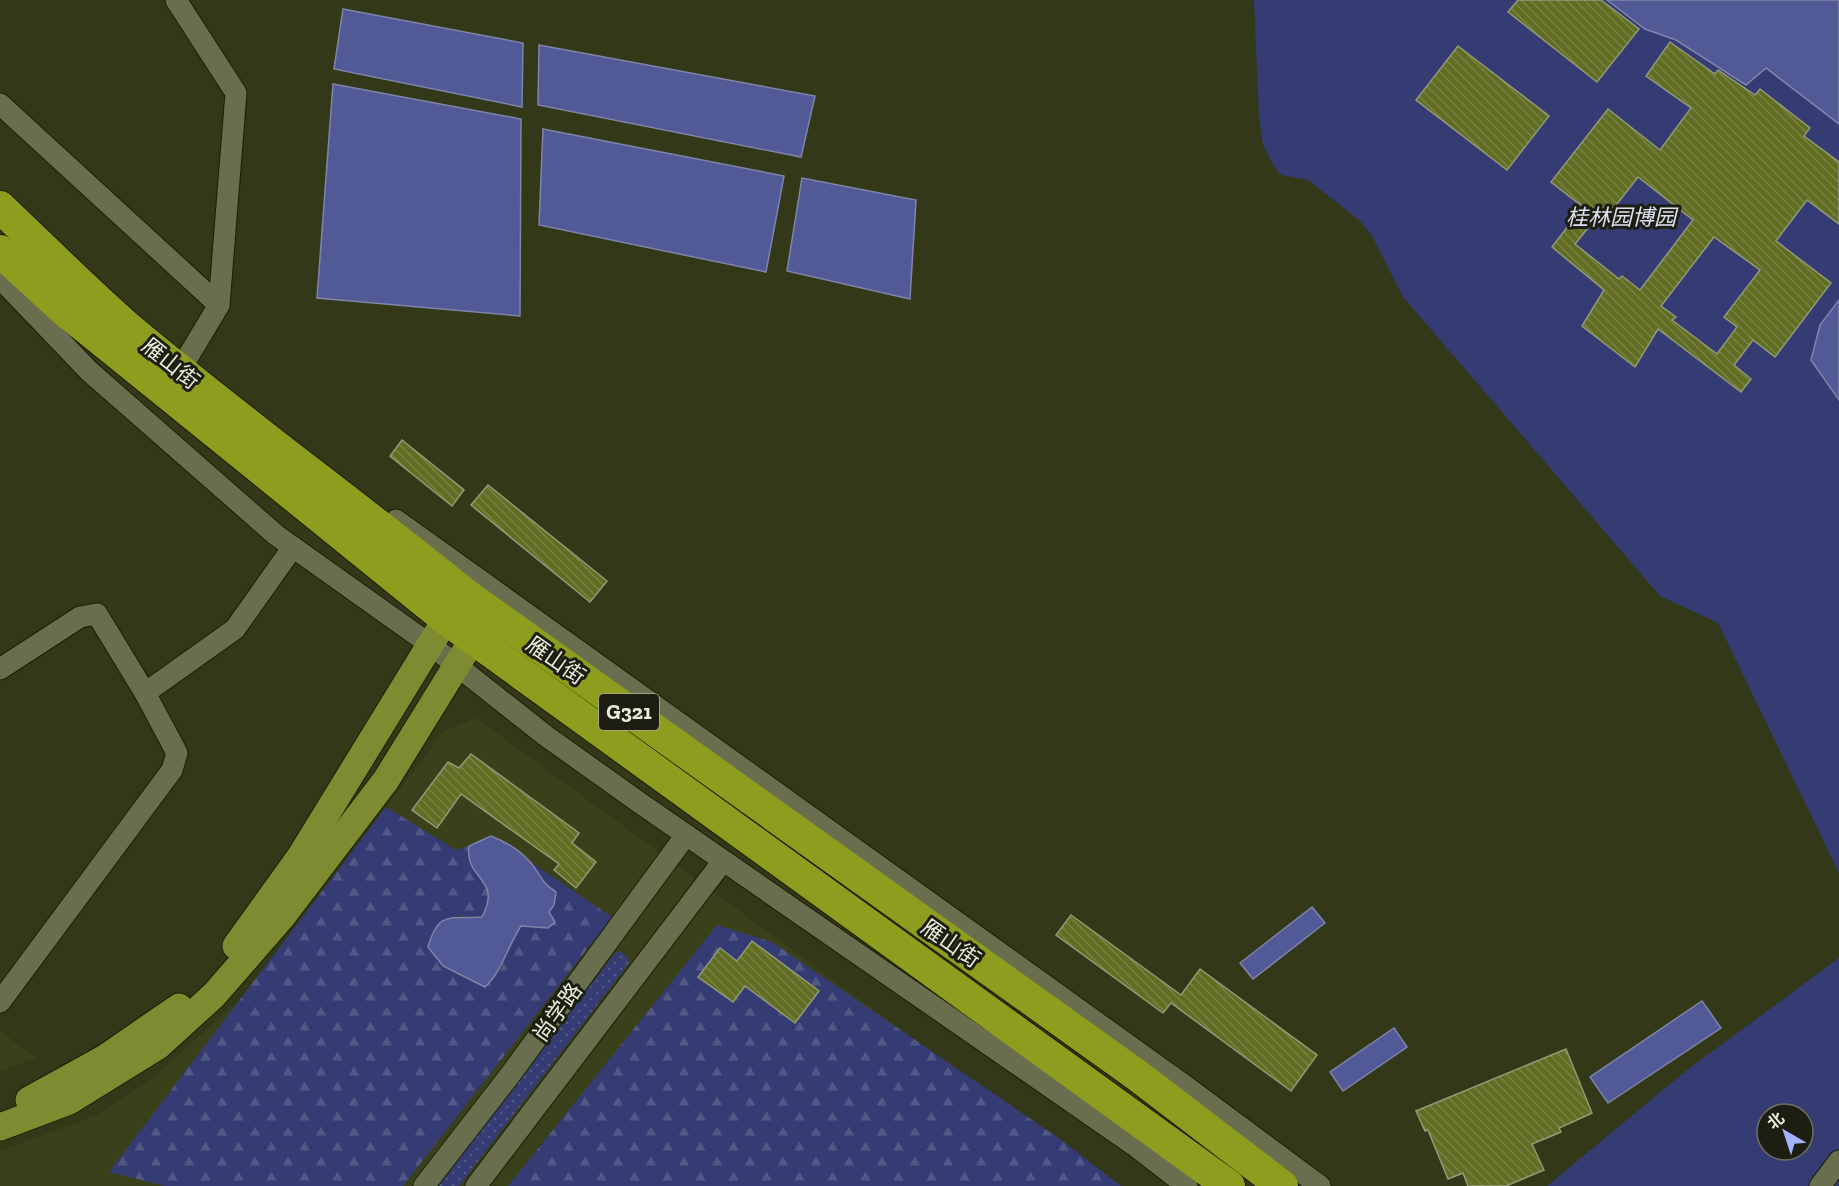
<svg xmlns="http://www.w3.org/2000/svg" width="1839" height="1186" viewBox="0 0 1839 1186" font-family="'Zilla Slab','Noto Sans SC',serif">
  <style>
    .built { fill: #3a4019 }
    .grass { fill: url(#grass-dots) }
    .forest { fill: url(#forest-firs) }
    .park { fill: #353b73; fill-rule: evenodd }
    .water { fill: #515996; stroke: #7f85aa; stroke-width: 1.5 }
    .building { fill: url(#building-back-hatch); stroke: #939a77; stroke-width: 1.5; fill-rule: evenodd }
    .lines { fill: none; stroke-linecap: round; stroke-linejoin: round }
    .minor-casing { stroke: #1b1f02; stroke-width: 23 }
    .major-casing { stroke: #1b1f02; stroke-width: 29 }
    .highway-casing { stroke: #1b1f02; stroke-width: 34 }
    .minor { stroke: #696f4e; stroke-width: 21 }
    .major { stroke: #7f8b31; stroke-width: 27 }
    .highway { stroke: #8e9d1d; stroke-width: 32 }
    .labels { text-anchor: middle; stroke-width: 6; stroke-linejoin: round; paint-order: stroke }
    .shield { fill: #1c1e11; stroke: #acaf9e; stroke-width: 1.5 }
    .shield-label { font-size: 21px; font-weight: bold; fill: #e9edda }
    .park-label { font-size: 22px; font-style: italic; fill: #dce0f2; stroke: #1c1e11 }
    .street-label { font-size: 22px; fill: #e9edda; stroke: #1c1e11 }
  </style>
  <defs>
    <pattern id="grass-dots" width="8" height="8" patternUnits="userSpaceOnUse" patternTransform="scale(1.5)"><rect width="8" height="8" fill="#353b73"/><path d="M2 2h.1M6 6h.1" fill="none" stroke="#525886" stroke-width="1.8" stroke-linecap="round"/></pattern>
    <pattern id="forest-firs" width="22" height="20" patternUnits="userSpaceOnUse" patternTransform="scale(1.5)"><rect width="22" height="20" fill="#353b73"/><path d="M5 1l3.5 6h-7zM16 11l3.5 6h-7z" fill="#525886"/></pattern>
    <pattern id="building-back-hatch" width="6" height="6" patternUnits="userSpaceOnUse" patternTransform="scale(1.5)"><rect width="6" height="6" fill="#626d24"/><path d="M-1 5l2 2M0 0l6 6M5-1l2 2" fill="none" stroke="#788243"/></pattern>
  </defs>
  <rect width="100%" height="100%" fill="#333819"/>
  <g class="built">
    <path d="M 476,718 L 1114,1186 L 0,1186 L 0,1151 L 97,1115 L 123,1098 L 147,1083 L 243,997 L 443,732 Z"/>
    <path d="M 0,1031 L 36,1058 L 0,1071 Z"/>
  </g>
  <path class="grass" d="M 620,951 L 628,958 L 629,963 L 459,1186 L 435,1186 L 615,953 Z"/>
  <g class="forest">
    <path d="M 386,807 L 456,850 L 469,846 C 464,880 503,878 482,917 L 456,916 L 456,974 L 473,979 L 482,985 L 501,969 L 510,942 L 521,926 L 548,928 L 549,912 L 554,905 L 532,863 L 612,917 L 403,1186 L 166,1186 L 109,1172 Z"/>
    <path d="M 717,925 L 772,942 L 1060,1139 L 1121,1186 L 508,1186 Z"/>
  </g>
  <g class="park">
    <path d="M 1254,0 L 1839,0 L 1839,873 L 1718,623 L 1660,596 L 1403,297 L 1372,236 L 1359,220 L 1308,180 L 1281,175 L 1274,166 L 1263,145 L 1259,118 Z"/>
    <path d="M 1839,958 L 1839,1186 L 1547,1186 L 1687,1070 ZM 1767,1114 L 1803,1114 L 1803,1150 L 1767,1150 Z"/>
  </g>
  <g class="water">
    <path d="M 1607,0 L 1839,0 L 1839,124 L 1766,68 L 1746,85 L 1676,40 L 1645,29 Z"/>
    <path d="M 343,9 L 523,43 L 522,107 L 334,69 Z"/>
    <path d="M 539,45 L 815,96 L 801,157 L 538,105 Z"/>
    <path d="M 333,84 L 521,119 L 520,316 L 317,298 Z"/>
    <path d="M 543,129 L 784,176 L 766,272 L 539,225 Z"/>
    <path d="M 802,178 L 916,200 L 910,299 L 787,271 Z"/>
    <path d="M 1839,300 L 1839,400 L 1811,360 L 1820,325 Z"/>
    <path d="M 491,836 C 506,842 520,850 531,863 C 541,875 541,883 556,892 L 554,905 L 549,912 L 555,922 L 548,928 L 521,926 C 507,947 503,970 485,987 L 443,966 L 428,947 C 439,909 451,920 482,917 C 503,878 464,880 469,846 Z"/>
    <path d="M 1312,907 L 1325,923 L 1253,979 L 1240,963 Z"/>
    <path d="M 1702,1001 L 1721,1028 L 1608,1103 L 1590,1077 Z"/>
    <path d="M 1394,1028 L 1407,1047 L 1343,1091 L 1330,1072 Z"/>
  </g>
  <g class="building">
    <path d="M 1518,0 L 1601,0 L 1639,29 L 1597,82 L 1508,12 Z"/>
    <path d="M 1670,42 L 1715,74 L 1718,70 L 1755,95 L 1760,89 L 1810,128 L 1804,136 L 1839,162 L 1839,224 L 1807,200 L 1776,241 L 1831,283 L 1775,357 L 1753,340 L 1734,365 L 1751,379 L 1741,392 L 1658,329 L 1635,367 L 1582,326 L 1604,290 L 1552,247 L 1583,207 L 1551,182 L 1608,109 L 1660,150 L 1691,108 L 1646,76 ZM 1638,177 L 1693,220 L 1640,290 L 1622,276 L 1619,279 L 1575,244 L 1597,217 L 1603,222 ZM 1714,237 L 1760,270 L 1724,317 L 1737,327 L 1717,354 L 1672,320 L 1676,317 L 1661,306 Z"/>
    <path d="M 1458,46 L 1549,116 L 1507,170 L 1416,100 Z"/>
    <path d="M 402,440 L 464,490 L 452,506 L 390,456 Z"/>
    <path d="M 488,485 L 607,581 L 590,602 L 471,505 Z"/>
    <path d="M 471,754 L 579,833 L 572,843 L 596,862 L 576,888 L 554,870 L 559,864 L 461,794 L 437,828 L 412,810 L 448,762 L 459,768 Z"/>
    <path d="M 1071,915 L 1181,995 L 1200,969 L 1317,1055 L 1291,1091 L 1171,1003 L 1163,1013 L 1056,935 Z"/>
    <path d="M 752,941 L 819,991 L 795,1023 L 745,986 L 733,1002 L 698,977 L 720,948 L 737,961 Z"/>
    <path d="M 1566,1049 L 1592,1113 L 1559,1128 L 1561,1132 L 1532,1144 L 1544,1170 L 1506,1186 L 1468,1186 L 1463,1173 L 1448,1179 L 1428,1130 L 1425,1131 L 1416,1111 Z"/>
  </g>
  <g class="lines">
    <defs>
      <g id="minor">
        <path d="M 176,0 L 236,93 L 219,305 L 180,370"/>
        <path d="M 0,104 L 219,305"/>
        <path d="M 0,278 L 89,371 L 276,535 L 432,646 L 546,736 L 640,803 L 1134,1145 L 1187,1186"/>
        <path d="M 396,520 L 1184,1085 L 1320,1186"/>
        <path d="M 0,669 L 80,617 L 97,614 L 145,693 L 235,629 L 293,547"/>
        <path d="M 0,1002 L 172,770 L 177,753 L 145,693"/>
        <path d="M 424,1186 L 510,1075 L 686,835"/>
        <path d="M 476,1186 L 723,861"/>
        <path d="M 1820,1186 L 1839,1161"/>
      </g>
      <g id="major">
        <path d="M 236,946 L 300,857 L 446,619"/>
        <path d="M 29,1100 L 105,1058 L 179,1007"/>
        <path d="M 0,1127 L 69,1101 L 158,1046 L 214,995 L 281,918 L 386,780 L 473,639"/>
      </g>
      <g id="highway">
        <path d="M 0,207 C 42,247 83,288 126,326 C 236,419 353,503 465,594 L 1138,1076 L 1282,1186"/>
        <path d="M 0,251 L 63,309 L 446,619 L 1229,1186"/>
      </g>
    </defs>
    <use href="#minor" class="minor-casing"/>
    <use href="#major" class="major-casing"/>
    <use href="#highway" class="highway-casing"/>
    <use href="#minor" class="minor"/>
    <use href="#major" class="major"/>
    <use href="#highway" class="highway"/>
  </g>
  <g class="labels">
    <rect class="shield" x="599" y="694" width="60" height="36" rx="4.5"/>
    <g class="shield-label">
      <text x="629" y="719">G321</text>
    </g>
    <g class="park-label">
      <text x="1621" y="225">桂林园博园</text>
    </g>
    <g class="street-label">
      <text transform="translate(171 363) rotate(39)" y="8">雁山街</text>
      <text transform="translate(556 660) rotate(35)" y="8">雁山街</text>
      <text transform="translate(951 943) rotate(35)" y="8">雁山街</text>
      <text transform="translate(557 1012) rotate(-54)" y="8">尚学路</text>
    </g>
  </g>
  <g transform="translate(1785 1132) rotate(321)"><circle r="28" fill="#1c1e11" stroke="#6e7161" stroke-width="1.5"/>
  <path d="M0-4.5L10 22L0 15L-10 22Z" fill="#a5b1fc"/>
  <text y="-9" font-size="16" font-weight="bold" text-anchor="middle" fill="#e9edda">北</text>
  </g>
</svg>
